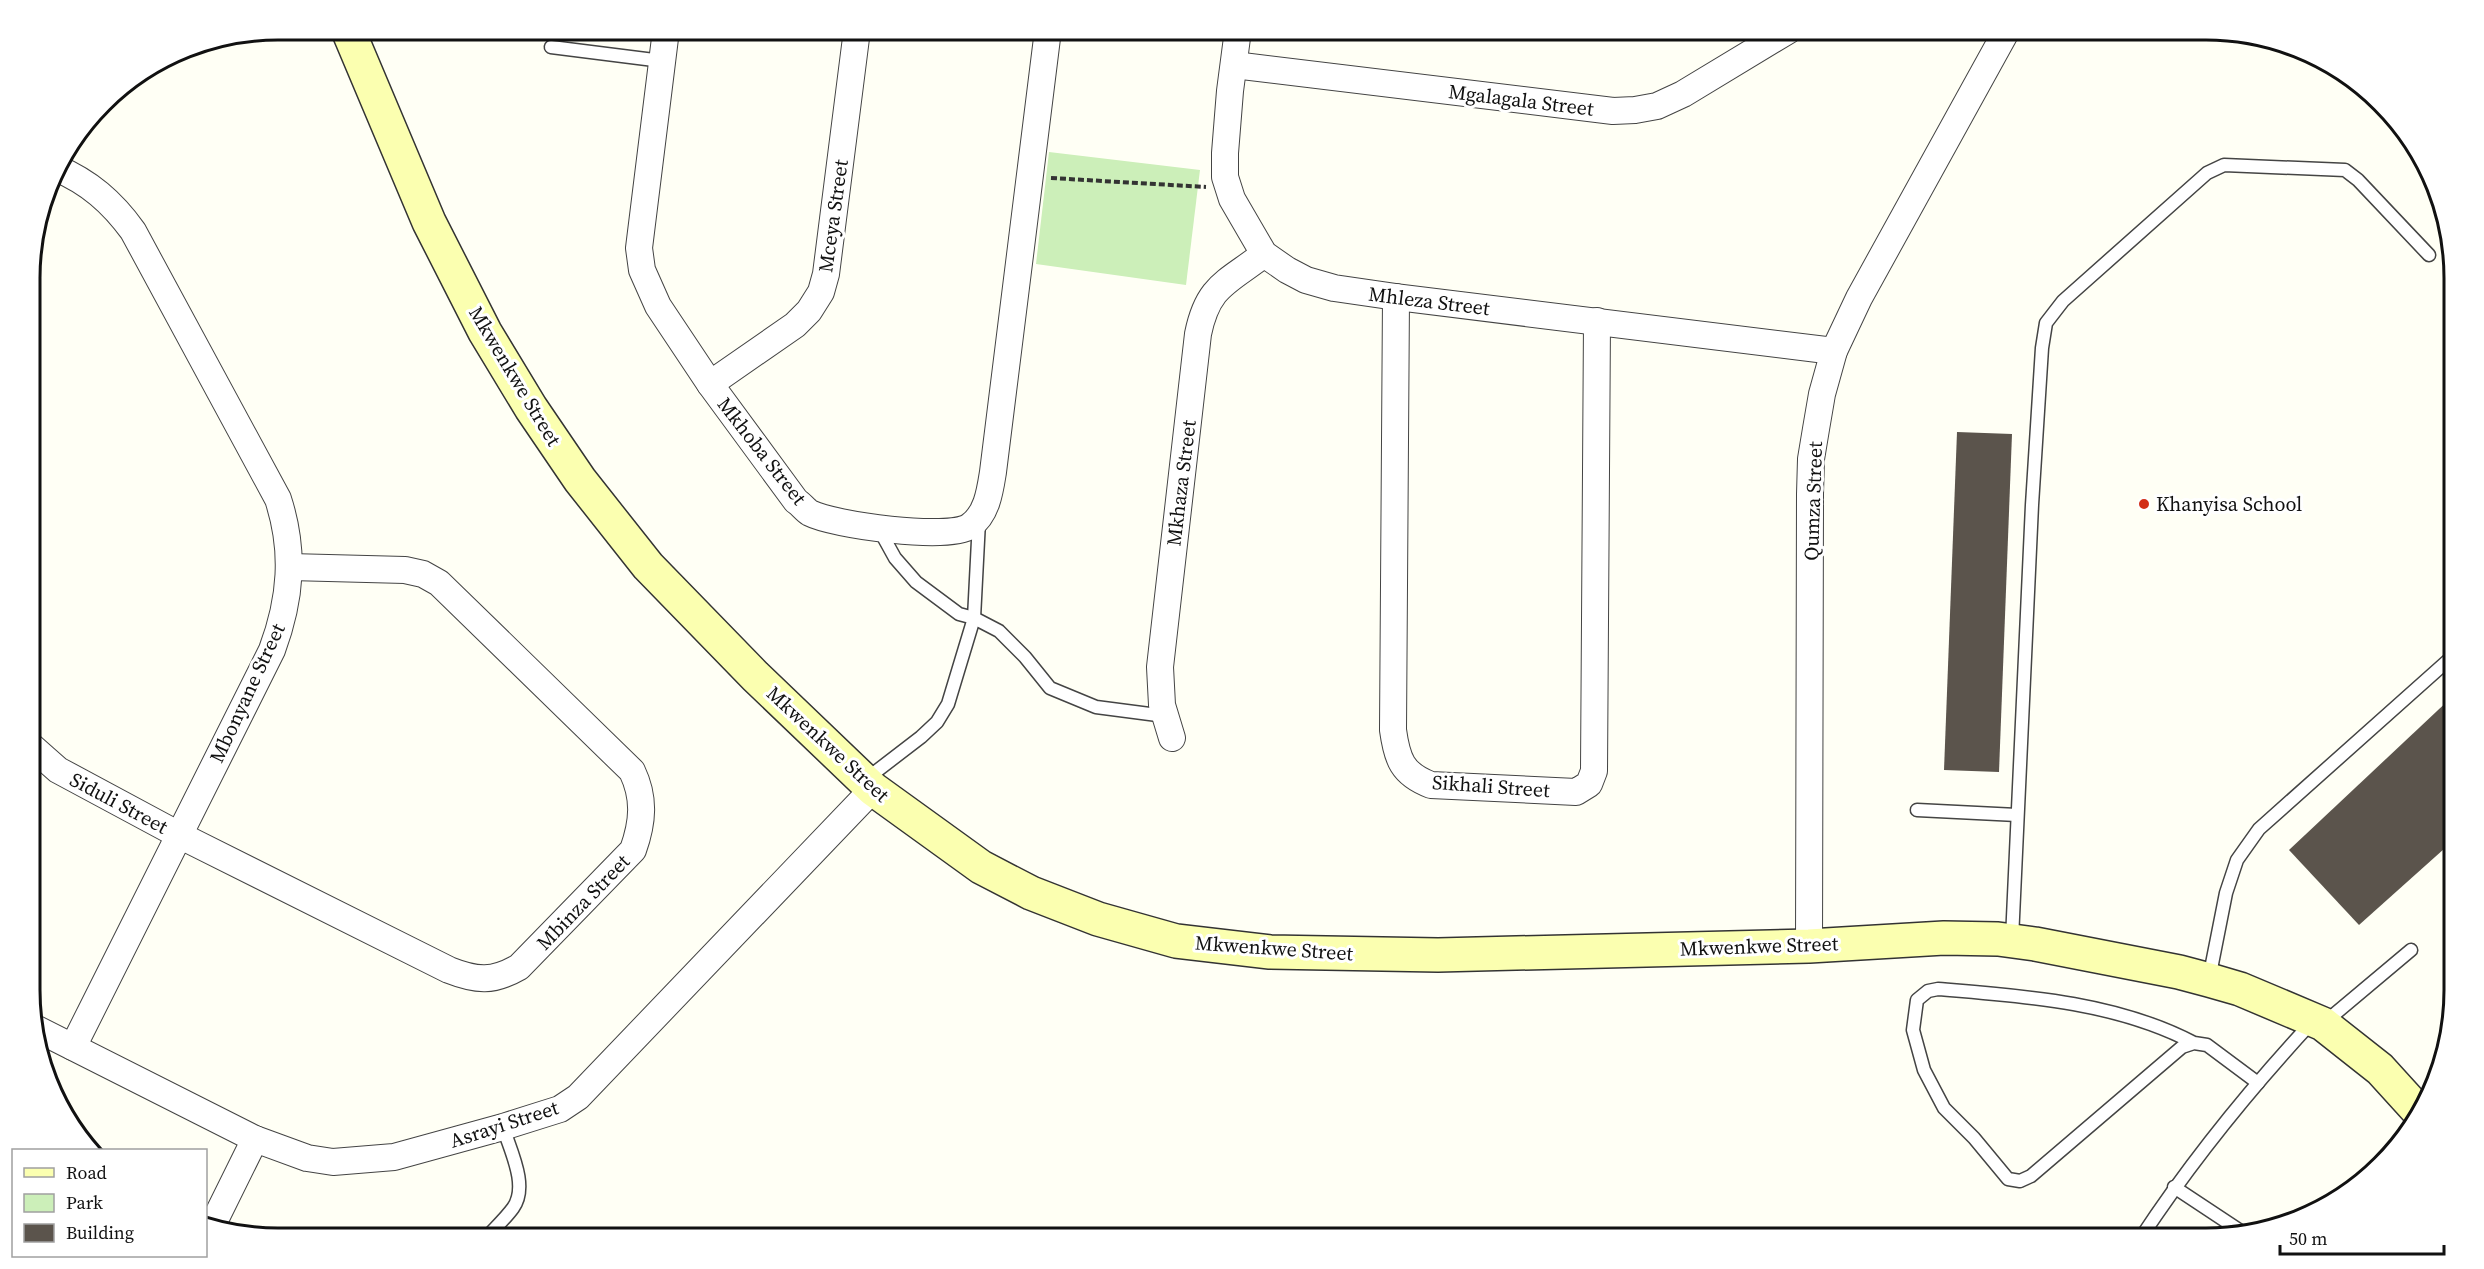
<svg xmlns="http://www.w3.org/2000/svg" width="2484" height="1269" viewBox="0 0 2484 1269" font-family="'Source Serif 4',serif">
  <style>
    .green { fill: #ccefb9 }
    .building { fill: #5b544c }
    .lines { fill: none; stroke-linecap: round; stroke-linejoin: round }
    .lane-casing { stroke: #444; stroke-width: 15 }
    .street-casing { stroke: #444; stroke-width: 28 }
    .secondary-casing { stroke: #333; stroke-width: 36 }
    .path { stroke: #333; stroke-width: 4; stroke-dasharray: 6 3; stroke-linecap: butt }
    .lane { stroke: #fff; stroke-width: 12 }
    .street { stroke: #fff; stroke-width: 26 }
    .secondary { stroke: #fbffb0; stroke-width: 33 }
    .poi-dot { fill: #d22e18; stroke: #fff; stroke-width: 2 }
    .labels { text-anchor: middle; stroke-width: 6; stroke-linejoin: round; paint-order: stroke }
    .street-label { font-size: 20px; fill: #111; stroke: #fff }
    .poi-label { font-size: 20px; fill: #111; stroke: #fff; text-anchor: start }
    .rim { fill: none; stroke: #111; stroke-width: 3 }
  </style>
  <rect width="100%" height="100%" fill="#fffff5"/>
  <path class="green" d="M 1049,152 L 1200,170 L 1186,285 L 1036,264 Z"/>
  <g class="building">
    <path d="M 1957,432 L 2012,434 L 1999,772 L 1944,770 Z"/>
    <path d="M 2453,696 L 2454,840 L 2359,925 L 2289,850 Z"/>
  </g>
  <g class="lines">
    <defs>
      <g id="lane">
        <path d="M 551,47 L 662,61"/>
        <path d="M 879,529 L 895,558 L 916,582 L 959,614 L 974,618 L 999,631 L 1025,657 L 1050,688 L 1096,707 L 1165,716"/>
        <path d="M 865,780 L 921,737 L 937,722 L 948,704 L 974,618 L 979,521"/>
        <path d="M 1917,810 L 2017,815"/>
        <path d="M 2012,939 L 2032,505 L 2042,348 L 2046,323 L 2063,301 L 2207,173 L 2224,165 L 2345,170 L 2358,180 L 2429,255"/>
        <path d="M 2209,979 L 2226,893 L 2237,860 L 2259,829 L 2453,656"/>
        <path d="M 2324,1023 L 2411,950"/>
        <path d="M 2194,1043 C 2116,1002 2025,996 1938,989 L 1928,991 L 1917,1000 L 1913,1030 L 1924,1070 L 1944,1108 L 1974,1138 L 2008,1179 L 2020,1181 L 2031,1176 L 2182,1047 L 2194,1043 L 2207,1045 L 2258,1083"/>
        <path d="M 2174,1187 L 2245,1234"/>
        <path d="M 485,1239 C 494,1229 505,1219 513,1208 C 529,1186 510,1150 503,1127"/>
        <path d="M 2140,1239 C 2192,1160 2249,1090 2313,1021"/>
      </g>
      <g id="street">
        <path d="M 666,30 L 639,248 L 642,270 L 658,306 L 710,384 L 796,501 C 801,504 805,510 810,513 C 833,525 949,541 970,526 C 987,514 990,491 993,472 L 1048,30"/>
        <path d="M 1238,30 L 1230,91 L 1225,153 L 1225,177 L 1232,199 L 1264,254 L 1287,270 L 1306,280 L 1334,288 L 1396,297 L 1834,351"/>
        <path d="M 1234,65 L 1613,111 L 1635,110 L 1657,106 L 1683,94 L 1789,30"/>
        <path d="M 56,168 C 89,182 112,202 133,231 L 278,499 C 295,551 291,599 272,650 L 73,1047"/>
        <path d="M 1396,297 L 1393,730 C 1397,759 1402,774 1431,785 L 1576,792 L 1589,784 L 1594,771 L 1597,321"/>
        <path d="M 710,384 L 795,325 L 809,311 L 821,292 L 826,274 L 857,30"/>
        <path d="M 1172,738 L 1162,705 L 1160,667 L 1198,334 C 1208,285 1227,283 1264,254"/>
        <path d="M 32,747 L 58,770 L 179,835 L 449,970 C 477,981 493,982 519,967 L 633,850 C 643,822 645,798 632,771 L 439,583 L 423,574 L 405,570 L 290,567"/>
        <path d="M 1809,946 L 1810,494 L 1811,459 L 1816,429 L 1822,394 L 1834,351 L 1859,298 L 2007,30"/>
        <path d="M 33,1027 L 255,1139 L 307,1158 L 333,1162 L 394,1157 L 503,1127 L 560,1109 L 578,1097 L 873,789"/>
        <path d="M 213,1224 L 255,1139"/>
      </g>
      <path id="secondary" d="M 348,30 L 429,222 L 485,332 L 531,408 L 580,480 L 648,566 L 755,676 L 873,789 L 981,867 L 1031,893 L 1098,919 L 1176,941 L 1270,952 L 1438,955 L 1809,946 L 1944,938 L 1998,939 L 2035,944 L 2179,972 L 2209,980 L 2240,989 L 2323,1024 L 2380,1069 L 2420,1113"/>
    </defs>
    <use href="#lane" class="lane-casing"/>
    <use href="#street" class="street-casing"/>
    <use href="#secondary" class="secondary-casing"/>
    <path class="path" d="M 1051,178 L 1206,187"/>
    <use href="#lane" class="lane"/>
    <use href="#street" class="street"/>
    <use href="#secondary" class="secondary"/>
  </g>
  <circle class="poi-dot" cx="2144" cy="504" r="6"/>
  <g class="labels">
    <g class="street-label">
      <text transform="translate(1521 100) rotate(7)" y="7">Mgalagala Street</text>
      <text transform="translate(833 216) rotate(-82)" y="7">Mceya Street</text>
      <text transform="translate(1429 301) rotate(7)" y="7">Mhleza Street</text>
      <text transform="translate(515 376) rotate(59)" y="7">Mkwenkwe Street</text>
      <text transform="translate(762 451) rotate(52)" y="7">Mkhoba Street</text>
      <text transform="translate(1181 483) rotate(-83)" y="7">Mkhaza Street</text>
      <text transform="translate(1813 501) rotate(-88)" y="7">Qumza Street</text>
      <text transform="translate(247 693) rotate(-65)" y="7">Mbonyane Street</text>
      <text transform="translate(828 744) rotate(43)" y="7">Mkwenkwe Street</text>
      <text transform="translate(1491 786) rotate(4)" y="7">Sikhali Street</text>
      <text transform="translate(119 803) rotate(28)" y="7">Siduli Street</text>
      <text transform="translate(583 902) rotate(-46)" y="7">Mbinza Street</text>
      <text transform="translate(1759 946) rotate(-2)" y="7">Mkwenkwe Street</text>
      <text transform="translate(1274 948) rotate(4)" y="7">Mkwenkwe Street</text>
      <text transform="translate(504 1124) rotate(-18)" y="7">Asrayi Street</text>
    </g>
    <g class="poi-label">
      <text x="2156" y="511">Khanyisa School</text>
    </g>
  </g>
  <path d="M0 0H2484V1269H0ZM278 40H2206A238 238 0 0 1 2444 278V990A238 238 0 0 1 2206 1228H278A238 238 0 0 1 40 990V278A238 238 0 0 1 278 40Z" fill="#fff" fill-rule="evenodd"/>
  <path class="rim" d="M278 40H2206A238 238 0 0 1 2444 278V990A238 238 0 0 1 2206 1228H278A238 238 0 0 1 40 990V278A238 238 0 0 1 278 40Z"/>
  <rect x="12" y="1149" width="195" height="108" fill="#ffffff" stroke="#a0a0a0" stroke-width="1.5"/>
  <rect x="24" y="1168" width="30" height="9" fill="#fbffb0" stroke="#a0a0a0" stroke-width="1.5"/>
  <text x="66" y="1179" font-size="18" fill="#111111">Road</text>
  <rect x="24" y="1194" width="30" height="18" fill="#ccefb9" stroke="#a0a0a0" stroke-width="1.5"/>
  <text x="66" y="1209" font-size="18" fill="#111111">Park</text>
  <rect x="24" y="1224" width="30" height="18" fill="#5b544c" stroke="#a0a0a0" stroke-width="1.5"/>
  <text x="66" y="1239" font-size="18" fill="#111111">Building</text>
  <path d="M2280 1245v9h164v-9" fill="none" stroke="#111111" stroke-width="3"/>
  <text x="2289" y="1245" font-size="18" fill="#111111" stroke="#ffffff" stroke-width="4.5" paint-order="stroke">50 m</text>
</svg>
